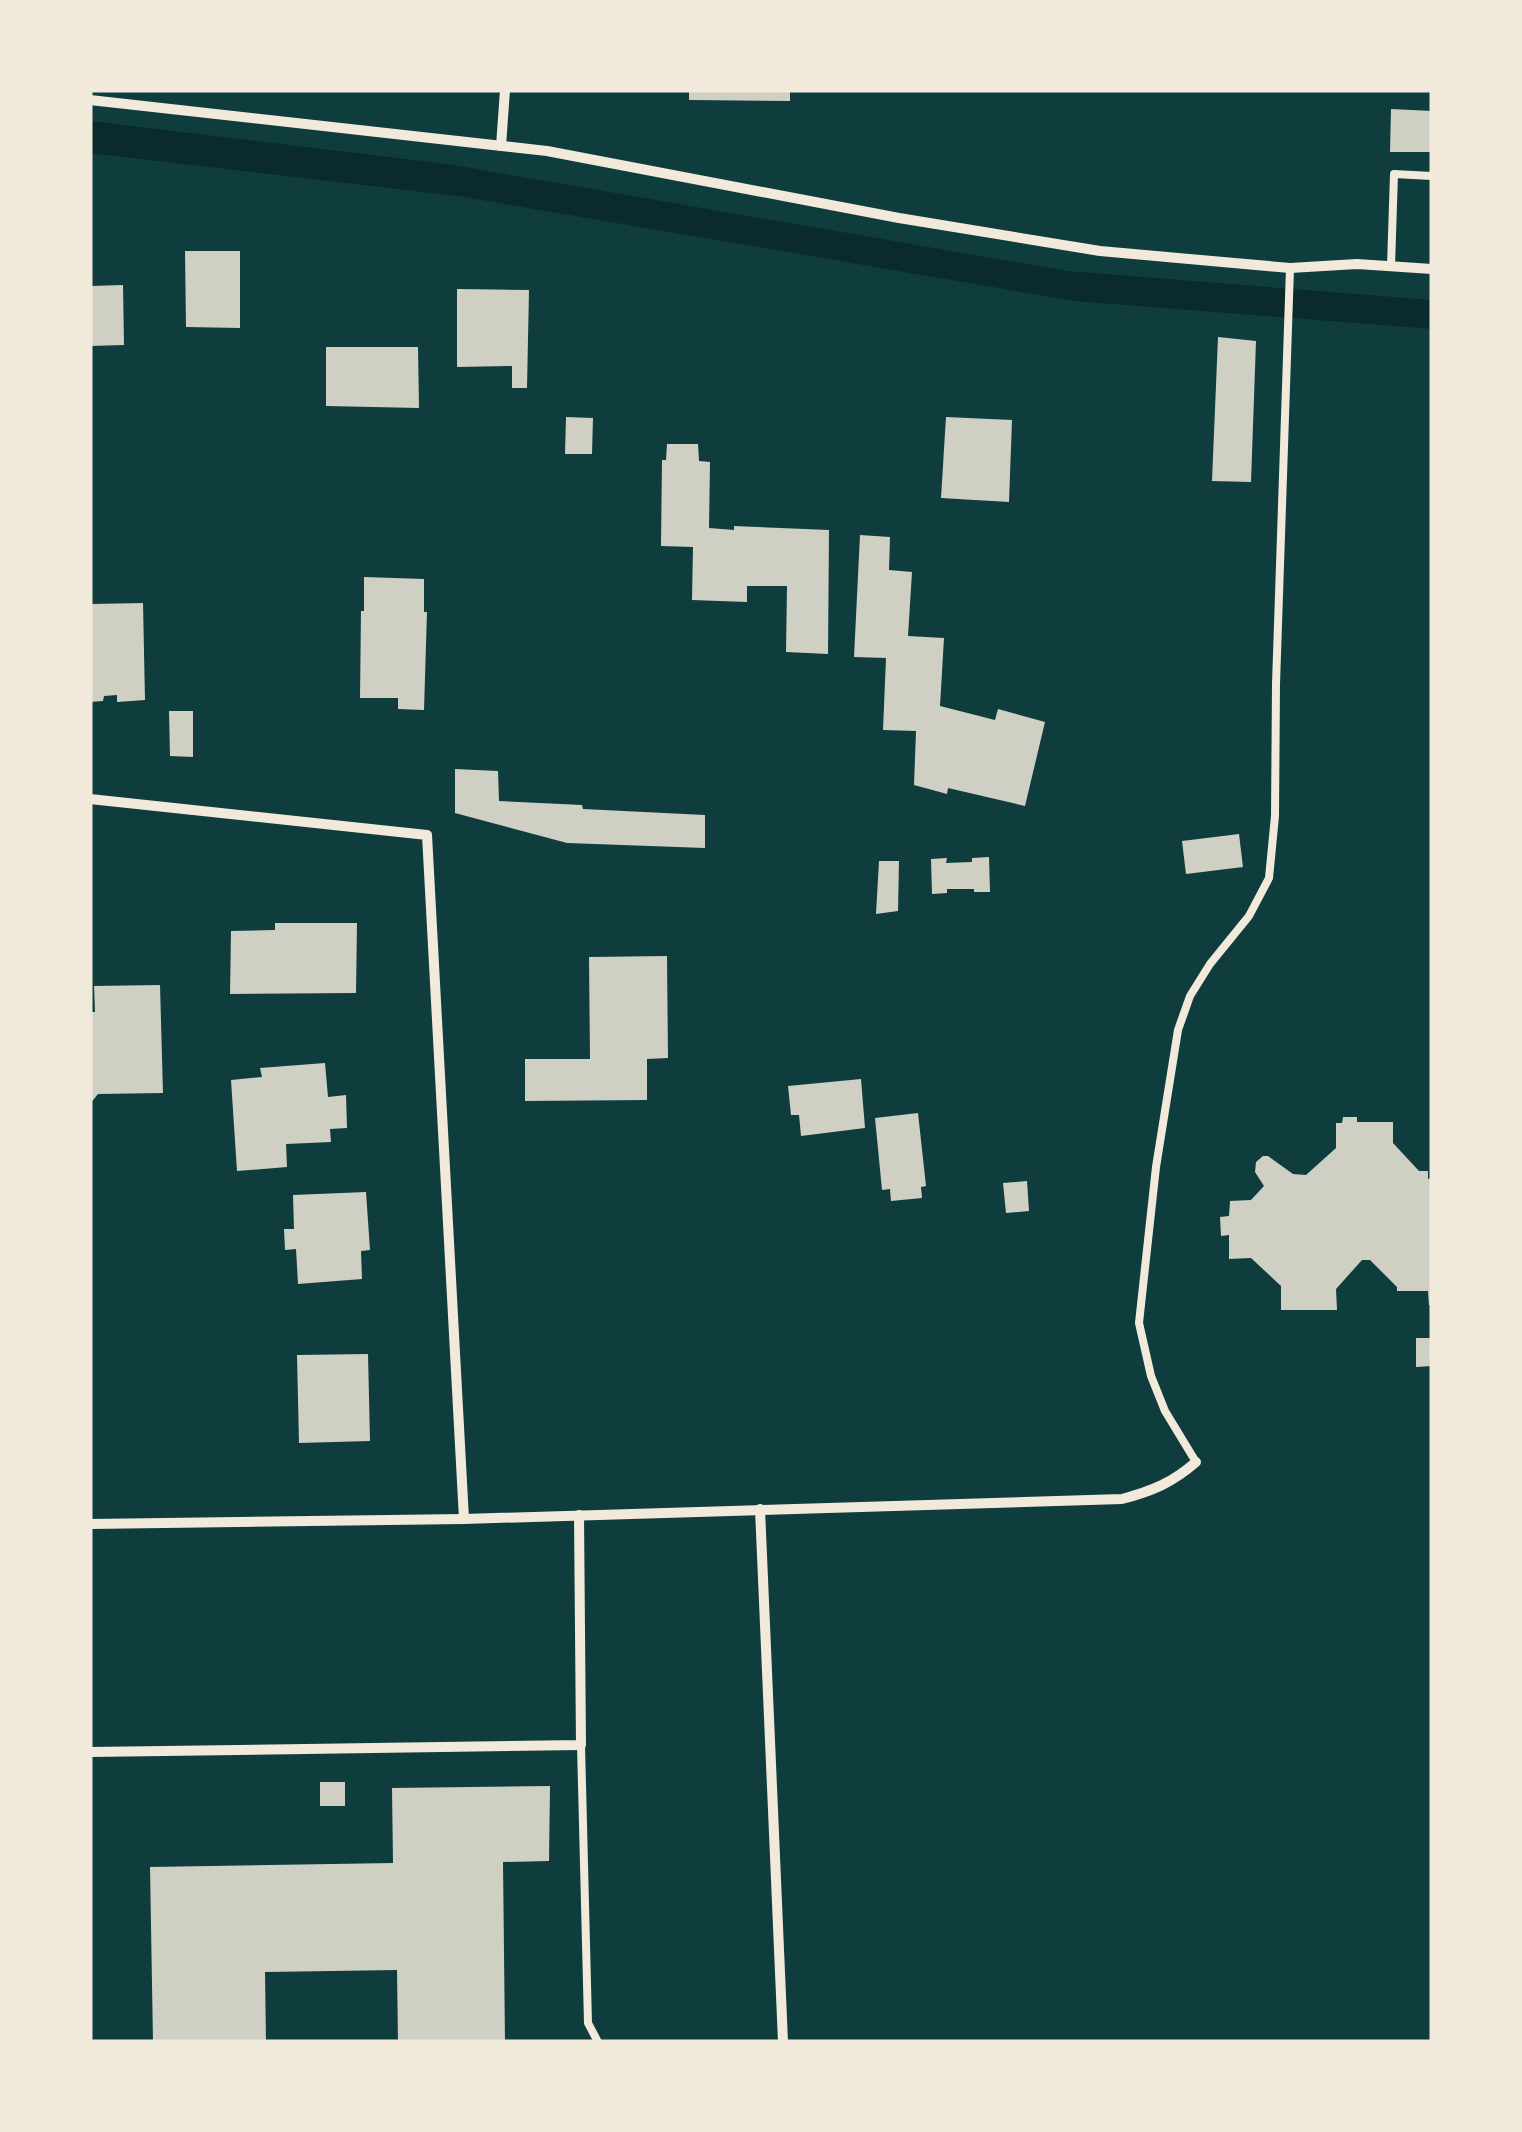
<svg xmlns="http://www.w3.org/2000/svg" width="1522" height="2132" viewBox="0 0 1522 2132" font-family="'PT Serif',serif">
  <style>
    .water { fill: #0a2a2b }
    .building { fill: #cfcfc3 }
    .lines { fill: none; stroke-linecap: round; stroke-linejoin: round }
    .service { stroke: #f1e9da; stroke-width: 8 }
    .minor { stroke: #f1e9da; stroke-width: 10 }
  </style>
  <rect width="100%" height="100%" fill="#0f3d3e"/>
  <path class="water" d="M 90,121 L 447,164 L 1067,271 L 1432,300 L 1432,329 L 1075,301 L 458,196 L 90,153 Z"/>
  <g class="building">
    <path d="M 689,90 L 790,90 L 790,101 L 689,100 Z"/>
    <path d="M 1391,109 L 1432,111 L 1432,152 L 1390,152 Z"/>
    <path d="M 185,251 L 240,251 L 240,328 L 186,327 Z"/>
    <path d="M 123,285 L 124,345 L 90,346 L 90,286 Z"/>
    <path d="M 457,289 L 529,290 L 527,388 L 512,388 L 512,366 L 457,367 Z"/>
    <path d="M 1218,337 L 1256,341 L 1251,482 L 1212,481 Z"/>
    <path d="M 326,347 L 418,347 L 419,408 L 326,406 Z"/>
    <path d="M 566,417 L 593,418 L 592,454 L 565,454 Z"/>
    <path d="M 946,417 L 1012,420 L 1009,502 L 941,498 Z"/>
    <path d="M 667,444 L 698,444 L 699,461 L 710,462 L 709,528 L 734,530 L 734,526 L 829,530 L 828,654 L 786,652 L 787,586 L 747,586 L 747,602 L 692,600 L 693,547 L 661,546 L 662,460 L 666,460 Z"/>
    <path d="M 860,535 L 890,537 L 889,570 L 912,572 L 908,636 L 944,638 L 940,706 L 995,720 L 998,709 L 1045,722 L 1025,806 L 948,788 L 947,794 L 914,785 L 916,731 L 883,730 L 886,658 L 854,657 Z"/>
    <path d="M 364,577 L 424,579 L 424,612 L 427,612 L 424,710 L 398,709 L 398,698 L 360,698 L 361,611 L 364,611 Z"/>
    <path d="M 143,603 L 145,700 L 117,702 L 117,695 L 104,696 L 103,701 L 90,702 L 90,604 Z"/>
    <path d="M 169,711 L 193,711 L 193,757 L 170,756 Z"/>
    <path d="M 455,769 L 498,771 L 499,801 L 582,805 L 583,809 L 705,815 L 705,848 L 567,843 L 455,813 Z"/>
    <path d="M 1239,834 L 1243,867 L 1186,874 L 1182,841 Z"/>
    <path d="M 989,857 L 990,892 L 974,892 L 974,889 L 947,889 L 947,893 L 932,894 L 931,859 L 947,858 L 946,863 L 972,862 L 972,858 Z"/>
    <path d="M 879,861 L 899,861 L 898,911 L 876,914 Z"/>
    <path d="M 275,923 L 357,923 L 356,993 L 230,994 L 231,931 L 275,930 Z"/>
    <path d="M 667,956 L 668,1058 L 647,1059 L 647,1100 L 525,1101 L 525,1059 L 590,1059 L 589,957 Z"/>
    <path d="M 160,985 L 163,1093 L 98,1094 L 90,1104 L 90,1012 L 95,1012 L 94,986 Z"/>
    <path d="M 325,1063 L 328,1097 L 346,1095 L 347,1128 L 330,1129 L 331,1142 L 286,1144 L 287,1167 L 237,1171 L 231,1080 L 262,1077 L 260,1068 Z"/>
    <path d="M 861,1079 L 865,1128 L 801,1136 L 799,1115 L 791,1115 L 788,1086 Z"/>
    <path d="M 918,1113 L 926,1186 L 921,1187 L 922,1198 L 891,1201 L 890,1189 L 882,1190 L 875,1118 Z"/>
    <path d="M 1343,1117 L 1357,1117 L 1357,1122 L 1393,1122 L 1393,1143 L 1419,1171 L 1428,1171 L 1428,1179 L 1432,1178 L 1432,1305 L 1429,1305 L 1428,1291 L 1397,1291 L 1397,1287 L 1370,1260 L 1362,1260 L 1336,1289 L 1337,1310 L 1281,1310 L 1281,1286 L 1251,1258 L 1229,1259 L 1229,1235 L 1221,1236 L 1220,1217 L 1229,1216 L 1230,1201 L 1251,1200 L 1264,1186 L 1255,1172 L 1256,1162 L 1263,1156 L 1268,1156 L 1293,1174 L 1306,1175 L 1336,1148 L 1336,1123 L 1342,1123 Z"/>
    <path d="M 1027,1181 L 1029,1211 L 1006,1213 L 1003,1183 Z"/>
    <path d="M 366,1192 L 370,1250 L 361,1251 L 362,1279 L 298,1284 L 296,1249 L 285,1250 L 284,1229 L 294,1229 L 293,1195 Z"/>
    <path d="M 1416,1338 L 1432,1338 L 1432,1366 L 1416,1367 Z"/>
    <path d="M 368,1354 L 370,1441 L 299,1443 L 297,1355 Z"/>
    <rect x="320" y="1782" width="25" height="24"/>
    <path d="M 550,1786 L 549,1861 L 503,1862 L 505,2042 L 398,2042 L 397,1970 L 265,1972 L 266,2042 L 153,2042 L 150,1867 L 393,1863 L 392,1788 Z"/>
  </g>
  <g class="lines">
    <g class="service">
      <path d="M 1391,266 L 1394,174 L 1432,176"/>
      <path d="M 1196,1462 L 1165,1411 L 1151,1376 L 1139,1323 L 1156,1167 L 1178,1030 L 1190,996 L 1210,964 L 1249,916 L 1269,878 L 1275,816 L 1276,684 L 1290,268"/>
      <path d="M 581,1745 L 588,2023 L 598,2042"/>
    </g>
    <g class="minor">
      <path d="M 90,100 L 547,151 L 899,218 L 1100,251 L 1290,268 L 1357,264 L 1432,269"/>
      <path d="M 501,146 L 505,90"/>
      <path d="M 90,799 L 427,835 L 464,1519"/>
      <path d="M 760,1509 L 783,2042"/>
      <path d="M 90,1524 L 464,1519 L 1122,1499 C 1152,1491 1172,1483 1196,1462"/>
      <path d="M 90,1752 L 581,1745 L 579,1515"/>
    </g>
  </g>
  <rect width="1522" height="2132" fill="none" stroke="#f1e9da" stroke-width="185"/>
</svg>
